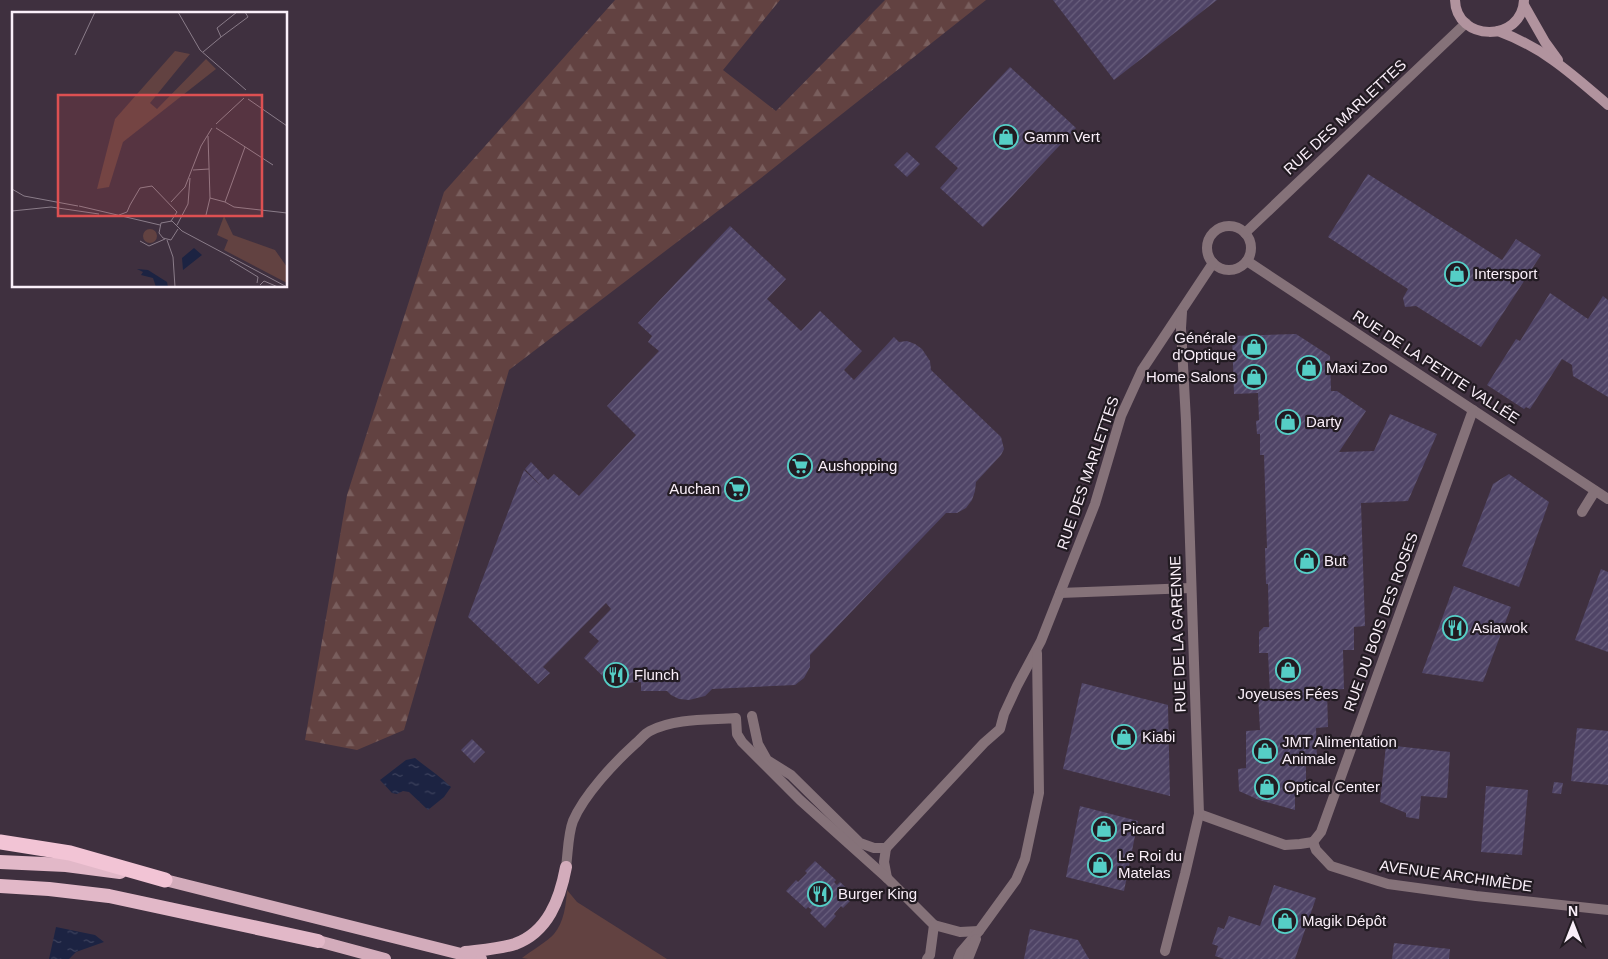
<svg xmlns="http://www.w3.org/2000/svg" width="1608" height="959" viewBox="0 0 1608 959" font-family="Helvetica,sans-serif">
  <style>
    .grass { fill: #624241 }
    .forest { fill: url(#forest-firs) }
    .water { fill: url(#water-ripples) }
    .building { fill: url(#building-hatch) }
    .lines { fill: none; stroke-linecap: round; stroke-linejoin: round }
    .minor { stroke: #857279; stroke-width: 10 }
    .secondary { stroke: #b1939e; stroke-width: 10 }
    .primary { stroke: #d3acbb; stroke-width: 12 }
    .trunk { stroke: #e2b8c8; stroke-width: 14 }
    .motorway { stroke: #f2c4d5; stroke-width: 15 }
    .labels { text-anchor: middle; stroke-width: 4.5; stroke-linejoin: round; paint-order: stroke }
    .street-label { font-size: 15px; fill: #faeff9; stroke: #221b22 }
    .poi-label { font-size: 15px; fill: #faeff9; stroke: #221b22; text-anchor: start }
    .inset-road { fill: none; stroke: #8a7c89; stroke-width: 1 }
    .view { fill: #dd5052; fill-opacity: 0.15; stroke: #dd5052; stroke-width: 2.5 }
    .inset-edge { fill: none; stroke: #faeff9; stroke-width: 2.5 }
  </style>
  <defs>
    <pattern id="forest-firs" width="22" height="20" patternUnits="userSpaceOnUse" patternTransform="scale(1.25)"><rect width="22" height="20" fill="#624241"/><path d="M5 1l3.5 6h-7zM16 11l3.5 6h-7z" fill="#795e5d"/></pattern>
    <pattern id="water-ripples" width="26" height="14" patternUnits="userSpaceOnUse" patternTransform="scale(1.25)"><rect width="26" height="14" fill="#1c2342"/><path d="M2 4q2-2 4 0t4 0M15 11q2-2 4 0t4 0" fill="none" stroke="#3e435e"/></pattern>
    <pattern id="building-hatch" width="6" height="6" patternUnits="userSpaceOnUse" patternTransform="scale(1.25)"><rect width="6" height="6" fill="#4f4466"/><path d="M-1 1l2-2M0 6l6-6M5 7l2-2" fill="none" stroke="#695f7d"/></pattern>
  </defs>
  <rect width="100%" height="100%" fill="#3f303f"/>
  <path class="grass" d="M 567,890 L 577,902 L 667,959 L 528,959 L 522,958 C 531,951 548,941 554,934 C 564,922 566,905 567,890 Z"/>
  <path class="forest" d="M 615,0 L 780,0 L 723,70 L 776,111 L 885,0 L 986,0 L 756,182 L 509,370 L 404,730 L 357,750 L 305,740 L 347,495 L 444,192 Z"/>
  <g class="water">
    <path d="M 415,758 C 427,768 440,776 451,787 L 444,797 L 428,810 L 409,792 L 403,791 L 397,794 L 392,793 L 380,780 L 406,760 Z"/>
    <path d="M 56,927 L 95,935 L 104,942 L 76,952 L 69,959 L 49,959 Z"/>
  </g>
  <g class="building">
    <path d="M 1053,0 L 1217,0 L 1114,80 Z"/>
    <path d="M 1010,67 L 1076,128 L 983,227 L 940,188 L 958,168 L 935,147 Z"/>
    <path d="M 907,152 L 920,164 L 907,177 L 894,165 Z"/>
    <path d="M 1368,174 L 1502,260 L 1516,239 L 1541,255 L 1481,347 L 1416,306 L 1405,307 L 1403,298 L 1408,289 L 1328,237 Z"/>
    <path d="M 730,226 L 786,279 L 767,299 L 801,331 L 820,311 L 862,351 L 844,370 L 854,380 L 894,337 L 899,342 L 907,341 L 915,344 L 922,349 L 930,361 L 931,370 L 1001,437 L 1004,449 L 1001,455 L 976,482 L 975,491 L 972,500 L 966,508 L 957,513 L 946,513 L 810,655 L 810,667 L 804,678 L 795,685 L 712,689 L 705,696 L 689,700 L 679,699 L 671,695 L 667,691 L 641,691 L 641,682 L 611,684 L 584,658 L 599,641 L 589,632 L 611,609 L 606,603 L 543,667 L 550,673 L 538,684 L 468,617 L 524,470 L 542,487 L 525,469 L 531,462 L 548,480 L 554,474 L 579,496 L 636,435 L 607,406 L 659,351 L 648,342 L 652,336 L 638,323 Z"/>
    <path d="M 1550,293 L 1588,319 L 1603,296 L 1608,300 L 1608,397 L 1573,376 L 1572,365 L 1562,359 L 1530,409 L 1526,407 L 1524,409 L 1487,385 L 1516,339 L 1520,341 Z"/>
    <path d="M 1296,334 L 1330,356 L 1331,391 L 1337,391 L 1366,411 L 1339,452 L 1374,451 L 1390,414 L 1437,434 L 1408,501 L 1361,503 L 1365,626 L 1354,627 L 1354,650 L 1343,650 L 1344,689 L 1327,690 L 1328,727 L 1316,728 L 1317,765 L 1306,766 L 1306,786 L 1295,788 L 1295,810 L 1259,800 L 1239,791 L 1238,769 L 1246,768 L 1246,731 L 1260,730 L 1258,694 L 1270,693 L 1268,653 L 1259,653 L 1259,632 L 1264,627 L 1269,627 L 1268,584 L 1266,584 L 1265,548 L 1267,548 L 1264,455 L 1260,455 L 1260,434 L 1257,434 L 1256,421 L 1259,420 L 1258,393 L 1234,394 L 1232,336 Z"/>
    <path d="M 1509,474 L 1549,502 L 1519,587 L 1462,566 L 1493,484 Z"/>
    <path d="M 1601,569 L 1608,572 L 1608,652 L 1575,640 Z"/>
    <path d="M 1454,586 L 1511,607 L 1483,682 L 1422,673 Z"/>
    <path d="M 1082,683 L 1168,705 L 1170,796 L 1063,769 Z"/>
    <path d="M 1577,728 L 1608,731 L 1608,785 L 1571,781 Z"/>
    <path d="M 472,739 L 485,752 L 474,763 L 461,750 Z"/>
    <path d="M 1386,745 L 1450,752 L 1447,798 L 1421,796 L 1419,819 L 1406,817 L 1406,813 L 1380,802 Z"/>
    <path d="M 1554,782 L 1563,783 L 1561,794 L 1552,793 Z"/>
    <path d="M 1486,786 L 1528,790 L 1522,855 L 1481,852 Z"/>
    <path d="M 1080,806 L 1138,821 L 1124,891 L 1066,877 Z"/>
    <path d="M 815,861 L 836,880 L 834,882 L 837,885 L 840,882 L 855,896 L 843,908 L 841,906 L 834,914 L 836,916 L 825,928 L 810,913 L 812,910 L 808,907 L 806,909 L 786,891 L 796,880 L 798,882 L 807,873 L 805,871 Z"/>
    <path d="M 1274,885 L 1316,898 L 1295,959 L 1224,959 L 1215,956 L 1218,946 L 1212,944 L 1218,927 L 1224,929 L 1229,916 L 1260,926 Z"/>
    <path d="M 1030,929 L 1078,940 L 1089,959 L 1024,959 Z"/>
    <path d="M 1394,943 L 1450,949 L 1449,959 L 1392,959 Z"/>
  </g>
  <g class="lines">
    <g class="minor">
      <circle cx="1229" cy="248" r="22"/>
      <path d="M 1245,233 L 1466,23"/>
      <path d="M 1247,261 L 1608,499"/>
      <path d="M 1582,512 L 1595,491"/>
      <path d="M 1060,593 L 1191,588"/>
      <path d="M 752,716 L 758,744 L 767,760 L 791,775 L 860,843 L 874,848 L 886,848"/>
      <path d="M 1199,814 L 1285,845 L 1300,844 L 1313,842"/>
      <path d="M 1313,842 L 1321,832 L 1473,410"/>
      <path d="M 1313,842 L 1316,850 L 1331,866 L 1388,884 L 1476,896 L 1608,910"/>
      <path d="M 886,848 L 984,743 L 1000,729 L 1004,714 L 1017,686 L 1041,641 L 1095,504 L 1121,416 L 1142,370 L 1213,263"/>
      <path d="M 886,848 L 884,862 L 887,878"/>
      <path d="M 566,867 C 568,853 568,834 573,821 C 584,795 614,763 635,744 C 640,740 644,734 650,731 C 675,718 709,720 736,718 L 737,734 L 742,742 L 800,800 L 887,878 L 934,925 L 930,955 L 927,959"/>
      <path d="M 934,925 L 960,932 L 979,931"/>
      <path d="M 1165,951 L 1185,874 L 1199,814 L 1186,421 L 1181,328 L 1182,312"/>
      <path d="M 958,959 L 961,952 L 979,931 L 1016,880 L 1025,859 L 1039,793 L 1037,653"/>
      <path d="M 968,959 L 976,939"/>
    </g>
    <g class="secondary">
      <path d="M 1455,0 C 1456,42 1522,43 1524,0"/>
      <path d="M 1524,5 L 1545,42 L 1558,60"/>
      <path d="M 1498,31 C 1544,48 1572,74 1608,105"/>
    </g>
    <g class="primary">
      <path d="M 165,880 L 481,959"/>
      <path d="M 318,941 L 385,959"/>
      <path d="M 465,952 C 482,950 499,949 515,944 C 548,932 560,899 566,867"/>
    </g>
    <g class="trunk">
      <path d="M 0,862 L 66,865 L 120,872"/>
      <path d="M 0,886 L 49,889 L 109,896 L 318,941"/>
    </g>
    <path class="motorway" d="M 0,842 L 70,853 L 165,880"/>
  </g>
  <defs>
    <symbol id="shop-ring" viewBox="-11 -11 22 22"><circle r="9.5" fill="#221b22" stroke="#55cec6" stroke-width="1.5"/><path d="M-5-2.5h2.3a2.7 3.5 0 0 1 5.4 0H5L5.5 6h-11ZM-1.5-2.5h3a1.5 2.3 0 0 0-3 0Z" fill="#55cec6"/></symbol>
    <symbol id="supermarket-ring" viewBox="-11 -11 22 22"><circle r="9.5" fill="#221b22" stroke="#55cec6" stroke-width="1.5"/><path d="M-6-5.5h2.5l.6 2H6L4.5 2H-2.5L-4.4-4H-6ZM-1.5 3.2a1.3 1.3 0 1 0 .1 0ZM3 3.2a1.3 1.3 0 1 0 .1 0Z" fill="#55cec6"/></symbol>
    <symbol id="restaurant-ring" viewBox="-11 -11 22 22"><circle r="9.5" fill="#221b22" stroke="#55cec6" stroke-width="1.5"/><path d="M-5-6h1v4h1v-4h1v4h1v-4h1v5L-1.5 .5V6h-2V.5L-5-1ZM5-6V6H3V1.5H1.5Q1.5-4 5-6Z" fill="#55cec6"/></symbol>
  </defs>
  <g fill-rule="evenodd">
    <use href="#shop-ring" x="992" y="123" width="28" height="28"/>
    <use href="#shop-ring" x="1443" y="260" width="28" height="28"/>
    <use href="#shop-ring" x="1240" y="333" width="28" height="28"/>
    <use href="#shop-ring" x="1295" y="354" width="28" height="28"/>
    <use href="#shop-ring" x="1240" y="363" width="28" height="28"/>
    <use href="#shop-ring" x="1274" y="408" width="28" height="28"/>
    <use href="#supermarket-ring" x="786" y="452" width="28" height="28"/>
    <use href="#supermarket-ring" x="723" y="475" width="28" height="28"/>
    <use href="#shop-ring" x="1293" y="547" width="28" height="28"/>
    <use href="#restaurant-ring" x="1441" y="614" width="28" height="28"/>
    <use href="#shop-ring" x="1274" y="656" width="28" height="28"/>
    <use href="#restaurant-ring" x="602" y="661" width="28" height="28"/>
    <use href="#shop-ring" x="1110" y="723" width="28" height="28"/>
    <use href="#shop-ring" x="1251" y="737" width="28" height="28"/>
    <use href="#shop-ring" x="1253" y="773" width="28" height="28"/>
    <use href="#shop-ring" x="1090" y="815" width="28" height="28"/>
    <use href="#shop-ring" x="1086" y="851" width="28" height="28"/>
    <use href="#restaurant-ring" x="806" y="880" width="28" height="28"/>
    <use href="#shop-ring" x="1271" y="907" width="28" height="28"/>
  </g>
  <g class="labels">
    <g class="street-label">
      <text transform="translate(1345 117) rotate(-43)" y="5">RUE DES MARLETTES</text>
      <text transform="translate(1436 367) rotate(33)" y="5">RUE DE LA PETITE VALLÉE</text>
      <text transform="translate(1088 473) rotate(-71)" y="5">RUE DES MARLETTES</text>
      <text transform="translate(1381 622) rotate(-70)" y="5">RUE DU BOIS DES ROSES</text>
      <text transform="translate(1178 634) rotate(-92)" y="5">RUE DE LA GARENNE</text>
      <text transform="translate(1456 876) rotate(8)" y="5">AVENUE ARCHIMÈDE</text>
    </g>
    <g class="poi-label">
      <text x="1024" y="142">Gamm Vert</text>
      <text x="1474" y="279">Intersport</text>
      <text x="1236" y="343" text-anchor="end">Générale<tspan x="1236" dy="17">d'Optique</tspan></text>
      <text x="1326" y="373">Maxi Zoo</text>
      <text x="1236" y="382" text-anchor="end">Home Salons</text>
      <text x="1306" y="427">Darty</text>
      <text x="818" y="471">Aushopping</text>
      <text x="720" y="494" text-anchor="end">Auchan</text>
      <text x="1324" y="566">But</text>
      <text x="1472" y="633">Asiawok</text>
      <text x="634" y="680">Flunch</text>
      <text x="1288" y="699" text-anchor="middle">Joyeuses Fées</text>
      <text x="1142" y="742">Kiabi</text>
      <text x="1282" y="747">JMT Alimentation<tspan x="1282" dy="17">Animale</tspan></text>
      <text x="1284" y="792">Optical Center</text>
      <text x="1122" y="834">Picard</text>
      <text x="1118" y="861">Le Roi du<tspan x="1118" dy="17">Matelas</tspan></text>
      <text x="838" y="899">Burger King</text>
      <text x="1302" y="926">Magik Dépôt</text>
    </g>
  </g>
  <g transform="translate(12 12)">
    <rect width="275" height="275" fill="#3f303f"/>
    <path d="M 212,204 L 221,223 L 263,238 L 275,255 L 275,271 L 212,238 L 216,228 L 205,223 ZM131 224a7 7 0 1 1 14 0a7 7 0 1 1-14 0Z" fill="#624241"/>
    <path d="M 163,39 L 178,42 L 138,91 L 145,97 L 194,47 L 204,57 L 111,130 L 97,175 L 85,177 L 103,107 Z" fill="#624241"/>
    <path d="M 182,236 L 190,243 L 171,258 L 170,246 ZM 125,257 L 136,258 L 155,270 L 156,275 L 144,275 L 141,266 L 129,263 L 131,260 Z" fill="#1c2342"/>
    <path class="inset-road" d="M 166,0 L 188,38 L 234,78M 225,0 L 205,16 L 209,25 L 236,5 L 233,0M 191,40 L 209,25M 63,43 L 83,0M 236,87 L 275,114M 204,112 L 232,86M 204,116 L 261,153M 181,158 L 197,157M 0,177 L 12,184 L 66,194M 198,186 L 213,190M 159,190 L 173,175 L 189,134 L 200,116M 213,190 L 222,195 L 275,201M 213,190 L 233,135M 118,193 L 128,176 L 140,174 L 165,200 L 159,209M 67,194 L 148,213M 0,199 L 39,195 L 87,202M 107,203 L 115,200 L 118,193M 194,203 L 198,186 L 196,124M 165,213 L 176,192 L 178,166M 166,217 L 159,228 L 151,226 L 147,221 L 149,211 L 160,209 L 170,219 L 275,275M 155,228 L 161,245 L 163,275M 128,229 L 137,234 L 153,227M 218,248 L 246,265 L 245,271M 248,273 L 252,269 L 266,275"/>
    <path class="view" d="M 46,83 L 250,83 L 250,204 L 46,204 Z"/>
    <rect width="275" height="275" class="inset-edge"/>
  </g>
  <g transform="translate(1573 924)" stroke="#221b22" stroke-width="4" paint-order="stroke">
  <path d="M0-4L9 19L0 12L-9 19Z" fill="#faeff9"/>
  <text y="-8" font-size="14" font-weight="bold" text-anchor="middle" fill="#faeff9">N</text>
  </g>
</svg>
